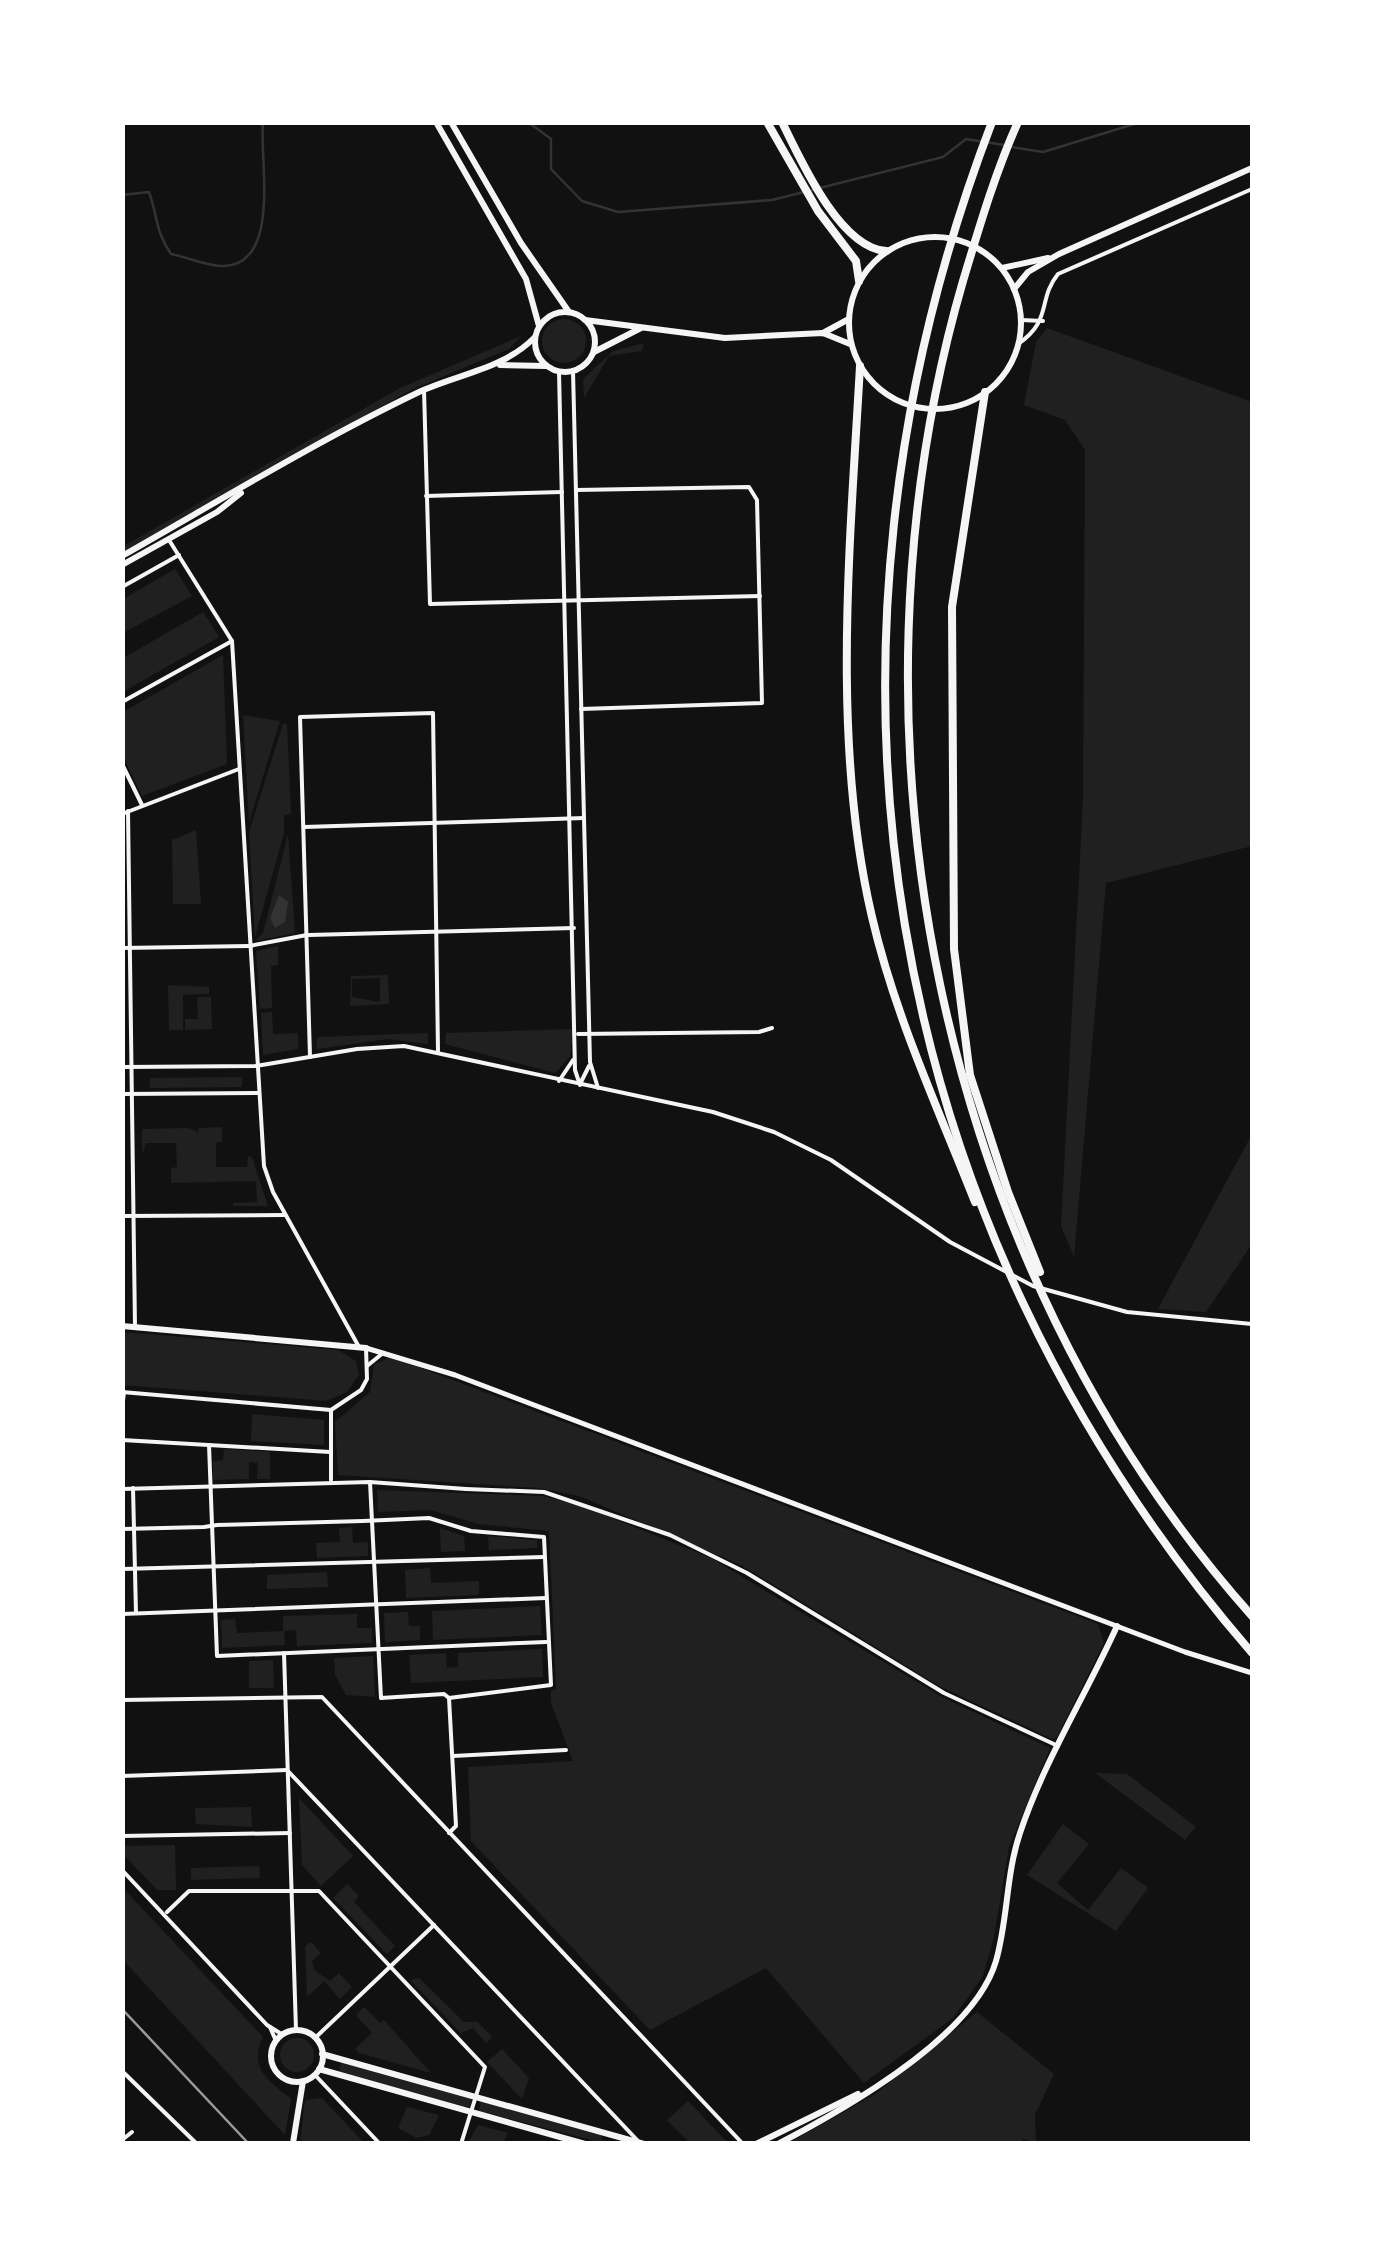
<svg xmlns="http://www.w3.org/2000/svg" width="1375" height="2266" viewBox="0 0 1375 2266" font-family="Inter,sans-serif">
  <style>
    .green { fill: #202020; fill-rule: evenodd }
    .water { fill: #333 }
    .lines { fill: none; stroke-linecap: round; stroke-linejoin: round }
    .stream { stroke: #333; stroke-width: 2.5 }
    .pedestrian { stroke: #f5f5f5; stroke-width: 4 }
    .minor { stroke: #f5f5f5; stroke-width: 4 }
    .tertiary { stroke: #f5f5f5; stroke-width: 5 }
    .secondary { stroke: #f5f5f5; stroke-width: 6 }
    .primary { stroke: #f5f5f5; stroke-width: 6 }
    .trunk { stroke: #f5f5f5; stroke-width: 8 }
    .motorway { stroke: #f5f5f5; stroke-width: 8 }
    .rail { stroke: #9a9a9a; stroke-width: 2.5 }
  </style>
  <rect width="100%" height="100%" fill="#111"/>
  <g class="green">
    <circle cx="564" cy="341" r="22"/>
    <path d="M 1047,328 L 1252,402 L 1252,846 L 1106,883 L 1074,1257 L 1061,1226 L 1083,798 L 1085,450 L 1065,420 L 1024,405 L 1036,342 Z"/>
    <path d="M 521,336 L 509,349 L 413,389 L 123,552 L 122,547 L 400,388 Z"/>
    <path d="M 644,343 L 642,351 L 609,356 L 584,398 L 583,379 L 613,351 Z"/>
    <path d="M 175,569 L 192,596 L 123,633 L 123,599 Z"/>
    <path d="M 203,612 L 219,637 L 123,692 L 123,658 Z"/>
    <path d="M 223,655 L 227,764 L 142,796 L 123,756 L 123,712 Z"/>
    <path d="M 243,715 L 280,721 L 249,822 Z"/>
    <path d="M 283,724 L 287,724 L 291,814 L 284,815 L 284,833 L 255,937 L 249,832 Z"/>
    <path d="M 196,830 L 201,904 L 173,904 L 172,840 Z"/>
    <path d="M 288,834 L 295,933 L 255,941 L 263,933 Z"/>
    <path d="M 278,946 L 278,965 L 271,966 L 272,1008 L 260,1009 L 256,951 Z"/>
    <path d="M 388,975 L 389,1004 L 350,1006 L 351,976 ZM 380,978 L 380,1002 L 352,997 L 352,979 Z"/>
    <path d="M 168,985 L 209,987 L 209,994 L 183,995 L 183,1030 L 169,1030 Z"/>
    <path d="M 197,997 L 211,997 L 212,1029 L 185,1030 L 185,1019 L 198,1019 Z"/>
    <path d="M 272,1012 L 273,1034 L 298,1033 L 298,1049 L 263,1055 L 261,1013 Z"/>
    <path d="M 572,1029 L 570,1057 L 555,1073 L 445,1044 L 446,1033 Z"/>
    <path d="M 428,1033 L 428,1044 L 388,1039 L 317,1049 L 317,1037 Z"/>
    <path d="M 242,1077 L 242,1087 L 150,1088 L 150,1078 Z"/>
    <path d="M 222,1127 L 222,1142 L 216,1143 L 216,1167 L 247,1167 L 248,1156 L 252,1157 L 268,1206 L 233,1206 L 233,1203 L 257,1202 L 256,1181 L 171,1183 L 171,1168 L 177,1167 L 176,1143 L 146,1143 L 142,1155 L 142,1129 L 189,1128 L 198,1132 L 199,1128 Z"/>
    <path d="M 1252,1134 L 1252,1244 L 1206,1312 L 1158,1309 Z"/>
    <path d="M 123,1332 L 338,1350 L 356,1361 L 359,1375 L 347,1392 L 326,1401 L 123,1385 Z"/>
    <path d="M 392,1357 L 1098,1624 L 1104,1643 L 1057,1737 L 1052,1739 L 939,1686 L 741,1565 L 579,1496 L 538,1488 L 338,1475 L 335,1422 L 370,1392 L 374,1364 Z"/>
    <path d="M 252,1414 L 324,1420 L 324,1445 L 251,1441 Z"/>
    <path d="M 224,1449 L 270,1452 L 270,1479 L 257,1479 L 258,1463 L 249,1462 L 249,1479 L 213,1480 L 213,1461 L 223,1460 Z"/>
    <path d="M 377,1490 L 543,1496 L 582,1506 L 711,1558 L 942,1697 L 1050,1748 L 1009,1847 L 994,1937 L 983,1976 L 953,2018 L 864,2083 L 766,1968 L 650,2030 L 471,1841 L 468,1767 L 573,1761 L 551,1703 L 551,1691 L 556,1689 L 549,1531 L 479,1524 L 430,1510 L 378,1512 Z"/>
    <path d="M 352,1527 L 353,1543 L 368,1542 L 368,1556 L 317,1558 L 316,1543 L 340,1542 L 339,1528 Z"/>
    <path d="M 440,1528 L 464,1536 L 465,1551 L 441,1552 Z"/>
    <path d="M 488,1536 L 537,1540 L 537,1548 L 489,1550 Z"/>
    <path d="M 430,1568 L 431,1583 L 479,1581 L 479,1595 L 406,1598 L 405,1570 Z"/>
    <path d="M 327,1572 L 328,1587 L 267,1589 L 267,1575 Z"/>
    <path d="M 540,1606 L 542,1635 L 433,1640 L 432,1611 Z"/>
    <path d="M 408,1612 L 409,1626 L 420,1626 L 420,1640 L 385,1642 L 384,1613 Z"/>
    <path d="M 357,1614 L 357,1628 L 372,1628 L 372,1643 L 297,1646 L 296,1630 L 284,1631 L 285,1645 L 222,1648 L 221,1620 L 235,1619 L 237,1633 L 283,1631 L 283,1616 Z"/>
    <path d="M 542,1649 L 543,1677 L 411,1683 L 409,1655 L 446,1653 L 447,1668 L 458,1667 L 458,1653 Z"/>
    <path d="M 373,1656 L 375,1697 L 346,1695 L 335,1674 L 334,1658 Z"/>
    <path d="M 273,1660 L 274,1688 L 249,1688 L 249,1661 Z"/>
    <path d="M 1095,1773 L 1127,1774 L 1196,1827 L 1185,1840 Z"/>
    <path d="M 299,1798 L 353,1856 L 321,1886 L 302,1865 Z"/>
    <path d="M 251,1807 L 252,1827 L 196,1824 L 195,1808 Z"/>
    <path d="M 1063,1824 L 1089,1844 L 1057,1883 L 1088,1910 L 1121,1868 L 1148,1888 L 1116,1931 L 1027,1875 Z"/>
    <path d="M 175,1845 L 176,1890 L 157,1890 L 123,1854 L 123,1846 Z"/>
    <path d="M 259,1866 L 260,1878 L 191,1880 L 191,1868 Z"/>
    <path d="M 347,1884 L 359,1896 L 354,1902 L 395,1946 L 387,1954 L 333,1898 Z"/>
    <path d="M 123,1888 L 263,2037 C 247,2069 271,2082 291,2099 L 285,2135 L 123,1960 Z"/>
    <path d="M 311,1942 L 321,1953 L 312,1961 L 314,1970 L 330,1981 L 339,1973 L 352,1987 L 340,1999 L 324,1981 L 307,1997 L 305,1946 Z"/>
    <path d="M 419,1978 L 464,2022 L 478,2022 L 492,2037 L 486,2043 L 473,2028 L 461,2033 L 410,1980 Z"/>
    <path d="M 364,2007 L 380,2023 L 384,2020 L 431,2073 L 359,2053 L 355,2049 L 372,2033 L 356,2015 Z"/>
    <path d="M 977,2012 L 1054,2074 L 1035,2115 L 1036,2143 L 1023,2139 L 1021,2144 L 787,2144 L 874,2095 Z"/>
    <circle cx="297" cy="2055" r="17"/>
    <path d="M 502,2049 L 529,2078 L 522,2099 L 487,2062 Z"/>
    <path d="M 341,2062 L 472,2098 L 469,2108 L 339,2072 Z"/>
    <path d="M 322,2098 L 364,2143 L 300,2143 L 305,2100 Z"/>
    <path d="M 481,2101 L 601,2134 L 603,2143 L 479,2111 Z"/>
    <path d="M 688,2101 L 728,2143 L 690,2143 L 667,2120 Z"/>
    <path d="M 407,2107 L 439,2115 L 429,2135 L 416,2138 L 398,2128 Z"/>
    <path d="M 478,2125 L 508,2133 L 503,2143 L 468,2143 Z"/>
  </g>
  <path class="water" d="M 279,895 L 288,902 L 285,922 L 275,928 L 270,918 Z"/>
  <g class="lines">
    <g class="stream">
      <path d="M 528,122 L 551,139 L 551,169 L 582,201 L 618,212 L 772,200 L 943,157 L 966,139 L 1004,145"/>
      <path d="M 1012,147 L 1043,152 L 1141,122"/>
      <path d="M 122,195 L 149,192 C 158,217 155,231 171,254 C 187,257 209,267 224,266 C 282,264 259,157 263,122"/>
    </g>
    <g class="pedestrian">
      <path d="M 122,764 L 142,805"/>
      <path d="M 249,946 L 307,935"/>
      <path d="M 466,1489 L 544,1492 L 670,1535 L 747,1573 L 944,1693 L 1058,1746"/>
      <path d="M 122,1836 L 290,1833"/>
      <path d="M 167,1912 L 189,1891 L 319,1891 L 485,2067 L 461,2144"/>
    </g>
    <g class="minor">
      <path d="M 1021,320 L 1043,321"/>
      <path d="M 1018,344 C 1053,320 1037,300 1058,274 L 1252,189"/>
      <path d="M 573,371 L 590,1062 L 598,1088"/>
      <path d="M 559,372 L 575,1070 L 580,1085"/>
      <path d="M 424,390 L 430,604 L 760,596"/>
      <path d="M 576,490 L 749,487 L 757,500 L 762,703 L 581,709"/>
      <path d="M 426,496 L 562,492"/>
      <path d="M 169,540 L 232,641 L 264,1166 L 273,1192 L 359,1347"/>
      <path d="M 122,587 L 179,555"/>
      <path d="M 122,702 L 232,641"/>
      <path d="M 128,811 L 135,1327"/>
      <path d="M 122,814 L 239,769"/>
      <path d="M 304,827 L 584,818"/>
      <path d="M 309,935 L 574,928"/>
      <path d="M 122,948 L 249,946"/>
      <path d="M 578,1034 L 759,1032 L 772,1028"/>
      <path d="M 310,1057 L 300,717 L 433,713 L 438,1051"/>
      <path d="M 122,1067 L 256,1066 L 357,1049 L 404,1046 L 713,1112 L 774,1132 L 831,1160 L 950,1242 L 1033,1286 L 1127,1312 L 1252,1324"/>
      <path d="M 559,1081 L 573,1060"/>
      <path d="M 580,1084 L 589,1066"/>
      <path d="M 122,1094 L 259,1093"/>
      <path d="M 122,1216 L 285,1215"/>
      <path d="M 367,1366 L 383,1353"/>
      <path d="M 122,1392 L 331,1410 L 361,1390 L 367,1379 L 366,1348"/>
      <path d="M 122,1409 L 124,1392"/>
      <path d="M 331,1410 L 331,1480"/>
      <path d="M 122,1440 L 330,1452"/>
      <path d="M 209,1445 L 217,1656 L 546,1642"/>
      <path d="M 133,1488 L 136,1613"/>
      <path d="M 122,1489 L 370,1482 L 466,1489"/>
      <path d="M 122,1529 L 204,1527 L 217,1525 L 363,1521 L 429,1518 L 471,1531 L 544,1537 L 551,1685 L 449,1698 L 444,1694 L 381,1698 L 370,1482"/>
      <path d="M 122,1569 L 544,1557"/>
      <path d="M 122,1614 L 546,1598"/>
      <path d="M 284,1653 L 296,2030"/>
      <path d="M 449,1698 L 456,1826 L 449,1833"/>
      <path d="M 122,1700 L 322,1697 L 743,2144"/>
      <path d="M 453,1756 L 566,1750"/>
      <path d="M 287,1770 L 638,2141"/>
      <path d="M 122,1776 L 287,1770"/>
      <path d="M 122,1870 L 267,2025 L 283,2035"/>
      <path d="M 270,2027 L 276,2041"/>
      <path d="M 315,2038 L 434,1925"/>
      <path d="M 122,2071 L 197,2144"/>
      <path d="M 315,2075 L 380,2144"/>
      <path d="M 122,2140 L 132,2132"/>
    </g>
    <path class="tertiary" d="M 366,1348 L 455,1375 L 1185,1652 L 1252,1673"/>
    <g class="secondary">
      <path d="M 436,122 L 526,279 L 539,326"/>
      <path d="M 451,122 L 521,243 L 569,312"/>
      <path d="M 122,1326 L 366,1348"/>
      <circle cx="297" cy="2056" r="26"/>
      <path d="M 322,2054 L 644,2144"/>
      <path d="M 319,2069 L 585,2144"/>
      <path d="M 293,2143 L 303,2081"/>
      <path d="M 756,2144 L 858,2094"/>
      <path d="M 778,2144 C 845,2109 974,2037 996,1961 C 1008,1919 1006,1874 1020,1833 C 1044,1761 1086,1695 1117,1626"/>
    </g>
    <g class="primary">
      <circle cx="935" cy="323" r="86"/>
      <path d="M 1002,268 L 1048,258"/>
      <path d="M 1014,289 L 1028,272 L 1059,254 L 1252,168"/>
      <circle cx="565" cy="342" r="30"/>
      <path d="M 585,320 L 725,338 L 823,333 L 850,344"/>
      <path d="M 823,333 L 847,320"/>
      <path d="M 594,352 L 641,328"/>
      <path d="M 500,365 L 546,366"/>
      <path d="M 122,556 C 219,501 317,441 417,393 C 457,374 502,370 534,338"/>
      <path d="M 122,565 L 217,512 L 241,493"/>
    </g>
    <g class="trunk">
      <path d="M 767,122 L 818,211 L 856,261 L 859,281"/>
      <path d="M 782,122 C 801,161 840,248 886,251"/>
    </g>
    <g class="motorway">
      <path d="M 992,122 C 788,655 877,1220 1252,1653"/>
      <path d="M 1018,122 C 995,173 979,228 963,281 C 832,732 937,1263 1252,1616"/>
      <path d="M 860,366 C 850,544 831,743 872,917 C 895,1016 938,1108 975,1202"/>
      <path d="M 985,392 L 952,607 L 954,949 L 970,1075 L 1008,1192 L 1040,1272"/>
    </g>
    <path class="rail" d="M 122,2009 L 249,2144"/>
  </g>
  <rect width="1375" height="2266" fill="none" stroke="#ffffff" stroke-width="250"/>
</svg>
